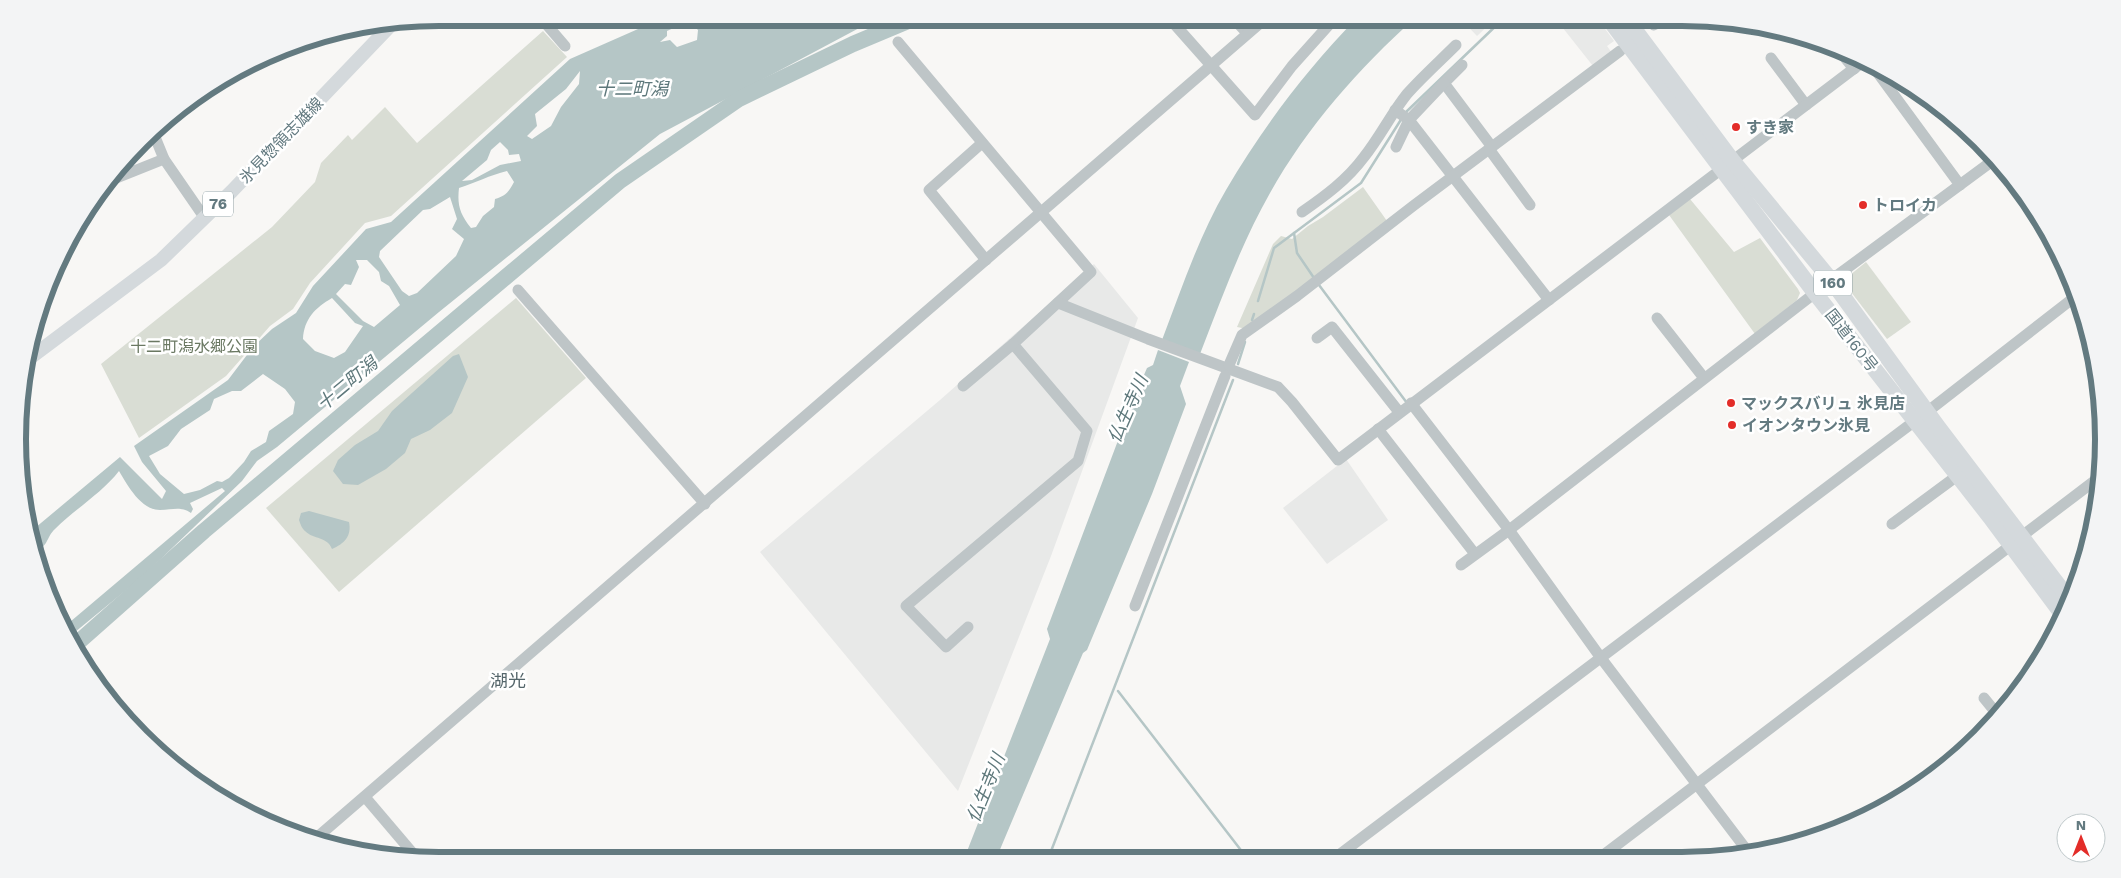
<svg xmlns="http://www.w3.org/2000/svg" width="2121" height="878" viewBox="0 0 2121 878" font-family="'Work Sans','Noto Sans JP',sans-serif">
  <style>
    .built { fill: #e8e9e8 }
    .green { fill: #d9ddd4 }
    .water { fill: #b5c6c6; fill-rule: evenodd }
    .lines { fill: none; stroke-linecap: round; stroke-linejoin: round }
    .stream { stroke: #b5c6c6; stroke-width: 2.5 }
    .river { stroke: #b5c6c6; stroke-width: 16 }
    .minor { stroke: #bec5c7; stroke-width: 11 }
    .major { stroke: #d4d9dc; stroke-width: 14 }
    .highway { stroke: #d4d9dc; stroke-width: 16 }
    .poi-dot { fill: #e32d29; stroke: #fff; stroke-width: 2 }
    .labels { text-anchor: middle; stroke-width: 5; stroke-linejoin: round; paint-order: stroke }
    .shield { fill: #fff; stroke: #92a2a6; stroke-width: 1 }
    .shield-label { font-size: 15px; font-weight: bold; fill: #637a80 }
    .poi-label { font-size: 16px; font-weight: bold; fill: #637a80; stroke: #fff; text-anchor: start }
    .street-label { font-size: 16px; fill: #637a80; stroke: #fff }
    .park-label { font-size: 16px; fill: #6a7862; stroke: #fff }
    .water-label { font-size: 18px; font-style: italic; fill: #5e787b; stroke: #fff }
    .neighbourhood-label { font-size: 18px; fill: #55666b; stroke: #fff }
    .rim { fill: none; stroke: #637a80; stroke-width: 6 }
  </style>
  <rect width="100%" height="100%" fill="#f8f7f5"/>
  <g class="built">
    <path d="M 1460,18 L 1496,18 L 1477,36 Z"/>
    <path d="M 1555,18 L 1597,18 L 1614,41 L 1607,46 L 1612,53 L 1593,66 Z"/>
    <path d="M 1094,264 L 1138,318 L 1051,556 L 958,791 L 760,552 L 940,400 Z"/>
    <path d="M 1346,459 L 1388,520 L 1327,564 L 1283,508 Z"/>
  </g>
  <g class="green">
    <path d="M 543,31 L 567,57 L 391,216 L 365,223 L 310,283 L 293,309 L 270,326 L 226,376 L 139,438 L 101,364 L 272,227 L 315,182 L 321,163 L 348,135 L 352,140 L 385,107 L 417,143 Z"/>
    <path d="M 1363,187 L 1387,221 L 1247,329 L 1237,327 L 1273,244 L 1281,236 L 1292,239 L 1308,226 L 1323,217 Z"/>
    <path d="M 1690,199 L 1734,252 L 1760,238 L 1798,289 L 1800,293 L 1797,300 L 1755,334 L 1669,215 Z"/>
    <path d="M 1866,262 L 1911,322 L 1887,339 L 1848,288 L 1850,275 Z"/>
    <path d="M 516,298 L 586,378 L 339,592 L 266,508 Z"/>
  </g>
  <g class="water">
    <path d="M 663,18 L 878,18 L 660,134 L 439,312 L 277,447 L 257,461 L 242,481 L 142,577 L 69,637 L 64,627 L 225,491 L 222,488 L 190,503 L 193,509 L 191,513 C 180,506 173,510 160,510 C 141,510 128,486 119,471 C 102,493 75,509 55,529 C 46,537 48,549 34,550 L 29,533 L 120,457 L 162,499 L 166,491 L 142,462 L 134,446 L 228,380 L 253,347 L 272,329 L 296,313 L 313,286 L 366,229 L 391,222 L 570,59 ZM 693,25 L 698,30 L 697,40 L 677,47 L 670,40 L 660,42 L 667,36 L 667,31 L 678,26 ZM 580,71 L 579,84 L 561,107 L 551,126 L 532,139 L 527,136 L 537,126 L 535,114 L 566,89 ZM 500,142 L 508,150 L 509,155 L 519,154 L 521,161 L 500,165 L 472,180 L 462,181 L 487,160 L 491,150 ZM 507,171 L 514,182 C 509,192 505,196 495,199 L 494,207 L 483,216 L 476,227 L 471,228 C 460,214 457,205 459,188 C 475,183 490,175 507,171 ZM 450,197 L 457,219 L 452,229 L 464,239 L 456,256 L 417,293 L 409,296 L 402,291 L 379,257 L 380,251 L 423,210 L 430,209 ZM 367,260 L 379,272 L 381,281 L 389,286 L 400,305 L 374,327 L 363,321 L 336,294 L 345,284 L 351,285 L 359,267 L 356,260 ZM 332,298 L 355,323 L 363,326 L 345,352 L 334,358 L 315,351 L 303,339 C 304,319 315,308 332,298 ZM 263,374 L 285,389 L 295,402 L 293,414 L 269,431 L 266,442 L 251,451 L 244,462 L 229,478 L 222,482 L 217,481 L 200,490 L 184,494 L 160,474 L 149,456 L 168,446 L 181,429 L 210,410 L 214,399 L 232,391 L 241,391 Z"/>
    <path d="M 1357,18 L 1415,18 C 1359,68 1307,127 1270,193 C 1241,244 1221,300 1200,354 L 1162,340 C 1181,290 1199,236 1226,190 C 1263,127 1306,70 1357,18 Z"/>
    <path d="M 1158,350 L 1189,362 L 1180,386 L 1186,404 L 1152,494 L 1087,650 L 1083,653 L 1071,681 L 996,859 L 964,859 L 1050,639 L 1047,629 L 1134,398 L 1147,368 L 1153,365 Z"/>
    <path d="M 459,354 L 468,377 L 452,413 L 430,430 L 411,439 L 405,453 L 386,469 L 358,485 L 343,484 L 333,471 L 338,460 L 355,445 L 378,431 L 392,411 L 453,356 Z"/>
    <path d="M 309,511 L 349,522 C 352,536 344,544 332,549 C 327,536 314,540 305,531 C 302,529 300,523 299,520 L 301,513 Z"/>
  </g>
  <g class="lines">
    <g class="stream">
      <path d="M 1405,113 L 1504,18"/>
      <path d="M 1294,233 L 1297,253 L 1314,278"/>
      <path d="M 1319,285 L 1407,403"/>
      <path d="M 1258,301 L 1274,248 L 1361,183 L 1402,118"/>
      <path d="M 1252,320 L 1254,314"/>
      <path d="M 1238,364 L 1245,342"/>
      <path d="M 1118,691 L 1247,858"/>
      <path d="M 1048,859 L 1233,380"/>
    </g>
    <path class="river" d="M 74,646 L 204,531 L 620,181 L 739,99 L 853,44 L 915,18"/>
    <g class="minor">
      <path d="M 541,18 L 565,46"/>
      <path d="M 1169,18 L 1255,115 L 1292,66 L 1335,18"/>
      <path d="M 1233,18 L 1247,33"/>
      <path d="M 1654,25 L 1663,18"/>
      <path d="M 898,42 L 1091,272 L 1013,344 L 1087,431 L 1078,461 L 906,606 L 946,647 L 968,627"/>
      <path d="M 1838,49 L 1854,69"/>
      <path d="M 1771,58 L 1806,105"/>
      <path d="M 1462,65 L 1444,83 L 1492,147"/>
      <path d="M 1872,65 L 1960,185"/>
      <path d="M 1444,83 L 1409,120 L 1549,300"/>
      <path d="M 1395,110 L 1409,120 L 1396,147"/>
      <path d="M 153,132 L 164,159 L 204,217"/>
      <path d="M 982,143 L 929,190 L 986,260"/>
      <path d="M 1489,149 L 1530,205"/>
      <path d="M 114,179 L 164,159"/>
      <path d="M 1302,212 C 1325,196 1347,180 1364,157 C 1380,137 1391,114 1407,94 C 1422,77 1440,61 1456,45"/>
      <path d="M 1831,280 L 1995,159"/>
      <path d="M 518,290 L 705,504"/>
      <path d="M 1058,303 L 1148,339 L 1278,387 L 1292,402 L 1338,460 L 1864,61"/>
      <path d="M 1657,318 L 1704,378"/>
      <path d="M 1317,338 L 1332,327 L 1399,412"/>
      <path d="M 1229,365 L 1242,335 L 1297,296 L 1413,206 L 1620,51"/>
      <path d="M 963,386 L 1013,344"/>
      <path d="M 1411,403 L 1509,530 L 1601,658 L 1749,853"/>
      <path d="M 1378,429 L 1475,554"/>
      <path d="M 1892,524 L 1957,476"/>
      <path d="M 2022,536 L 2101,476"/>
      <path d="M 1461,565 L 1509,530 L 1815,293"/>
      <path d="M 1135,606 L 1225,376"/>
      <path d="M 1984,698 L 1997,714"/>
      <path d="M 365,797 L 416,857"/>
      <path d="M 314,840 L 1266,18"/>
      <path d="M 1601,857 L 2010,546"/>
      <path d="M 1335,858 L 1936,405 L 2076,296"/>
    </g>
    <path class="major" d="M 26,361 L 161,260 L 232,191 L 391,25"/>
    <g class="highway">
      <path d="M 1608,18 L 1815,293 L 1990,517 L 2062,614"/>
      <path d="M 1626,18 L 1732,160 L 1831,280 L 1938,427 L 2069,599"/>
    </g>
  </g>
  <g class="poi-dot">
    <circle cx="1736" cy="127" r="5"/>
    <circle cx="1863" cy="205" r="5"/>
    <circle cx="1731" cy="403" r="5"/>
    <circle cx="1732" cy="425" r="5"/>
  </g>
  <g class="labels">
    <g class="shield">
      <rect x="203" y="191.5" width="30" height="25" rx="4"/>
      <rect x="1814" y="270.5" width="38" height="25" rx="4"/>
    </g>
    <g class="shield-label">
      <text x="218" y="209">76</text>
      <text x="1833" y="288">160</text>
    </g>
    <g class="poi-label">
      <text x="1746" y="133">すき家</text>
      <text x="1873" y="211">トロイカ</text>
      <text x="1741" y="409">マックスバリュ 氷見店</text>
      <text x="1742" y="431">イオンタウン氷見</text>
    </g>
    <g class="street-label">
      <text transform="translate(281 140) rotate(-46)" y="6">氷見惣領志雄線</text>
      <text transform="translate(1852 340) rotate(52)" y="6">国道160号</text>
    </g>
    <g class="park-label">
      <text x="194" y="352">十二町潟水郷公園</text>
    </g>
    <g class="water-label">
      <text x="632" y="95">十二町潟</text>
      <text transform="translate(347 384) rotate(-40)" y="6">十二町潟</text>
      <text transform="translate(1128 409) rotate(-66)" y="6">仏生寺川</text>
      <text transform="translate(986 788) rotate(-68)" y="6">仏生寺川</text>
    </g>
    <g class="neighbourhood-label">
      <text x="508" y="687">湖光</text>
    </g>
  </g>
  <path d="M0 0H2121V878H0ZM439 26H1682A413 413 0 0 1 2095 439V439A413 413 0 0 1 1682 852H439A413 413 0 0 1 26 439V439A413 413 0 0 1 439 26Z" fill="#f3f4f5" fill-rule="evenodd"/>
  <path class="rim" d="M439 26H1682A413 413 0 0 1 2095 439V439A413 413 0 0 1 1682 852H439A413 413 0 0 1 26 439V439A413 413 0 0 1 439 26Z"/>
  <g transform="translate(2081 838)"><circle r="24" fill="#ffffff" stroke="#c1cacc"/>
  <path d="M0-4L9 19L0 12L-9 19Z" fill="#e32d29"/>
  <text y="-8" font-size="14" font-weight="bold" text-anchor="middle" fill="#637a80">N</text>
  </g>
</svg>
